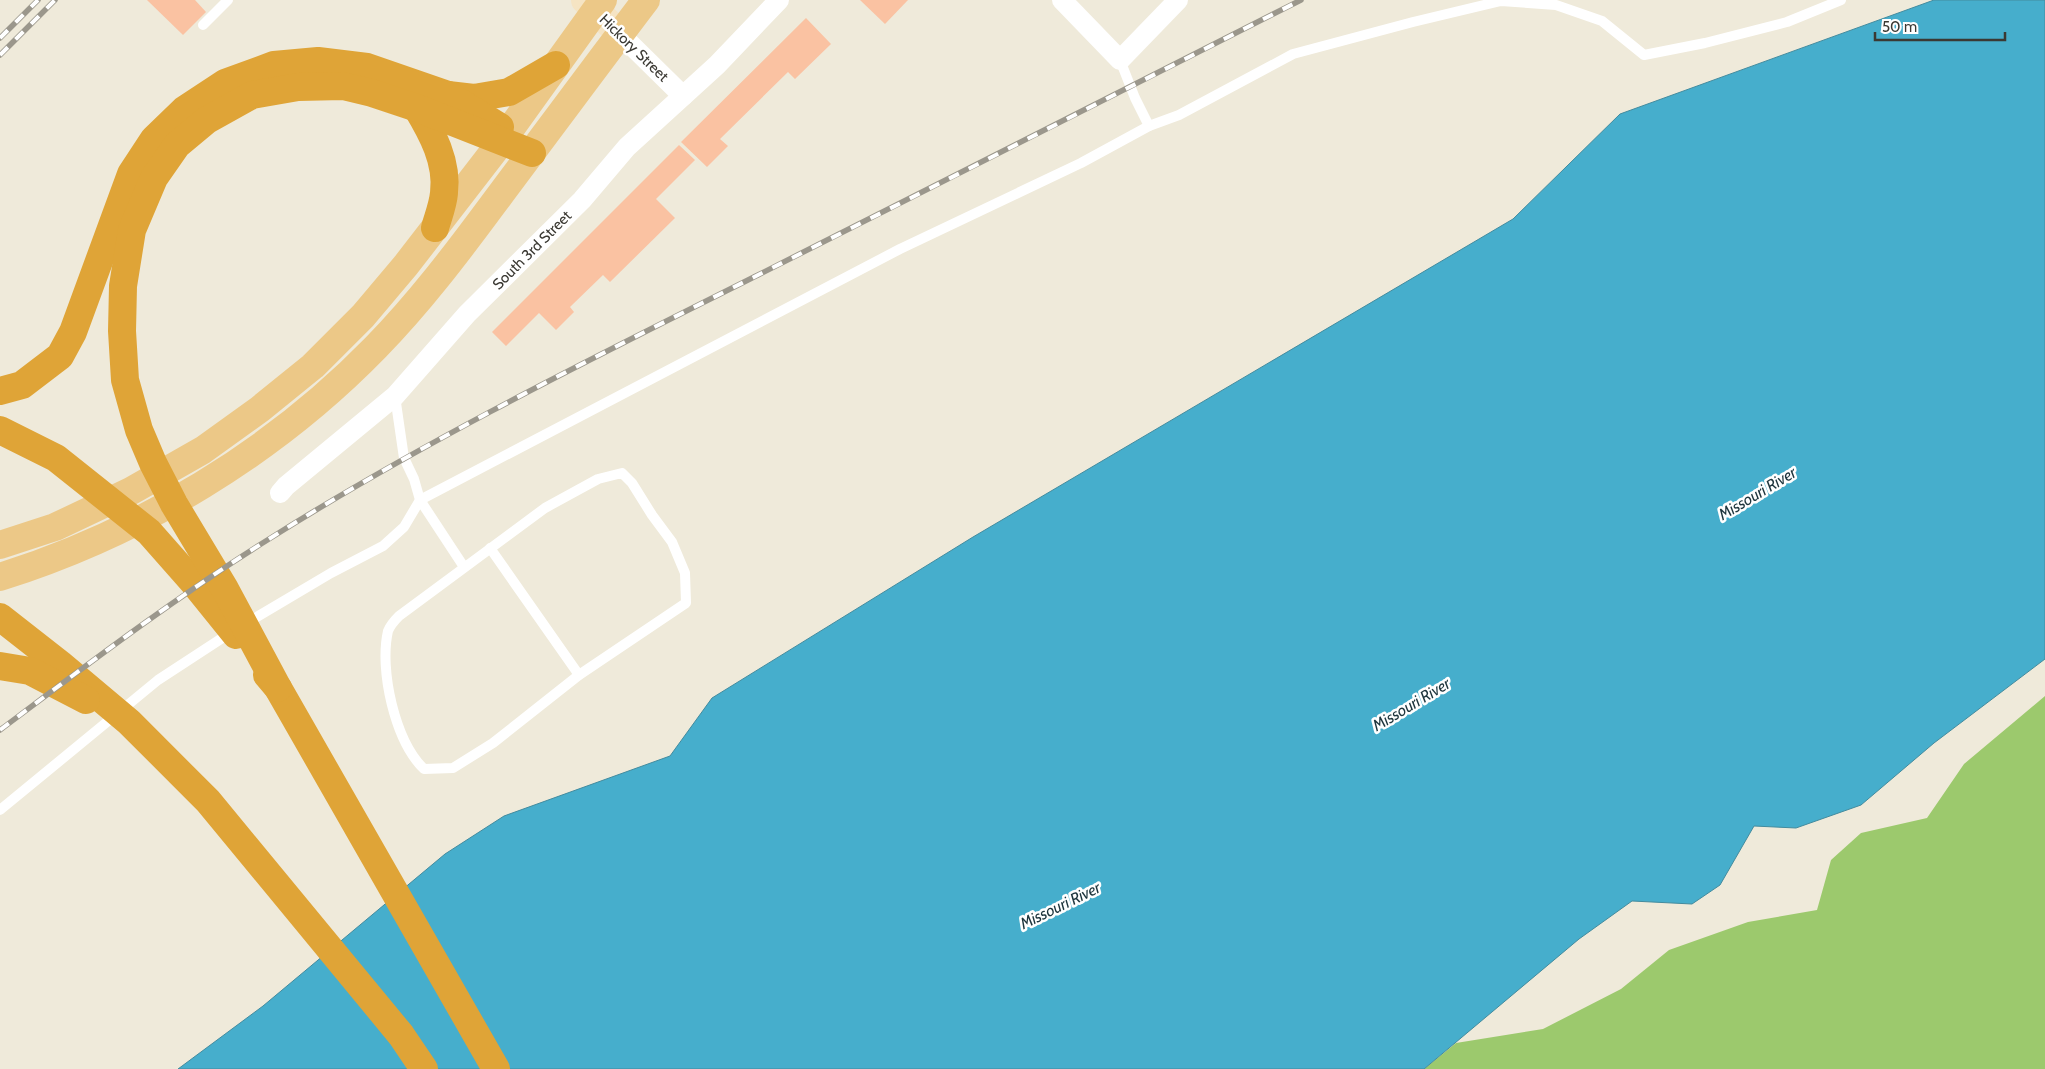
<svg xmlns="http://www.w3.org/2000/svg" width="2045" height="1069" viewBox="0 0 2045 1069" font-family="Cabin,sans-serif">
  <style>
    .forest { fill: #9cc96d }
    .water { fill: #46aecc; stroke: #438b9e }
    .building { fill: #fac2a2 }
    .lines { fill: none; stroke-linecap: round; stroke-linejoin: round }
    .lane { stroke: #fff; stroke-width: 10 }
    .street { stroke: #fff; stroke-width: 20 }
    .secondary { stroke: #f5e4c3; stroke-width: 28 }
    .primary { stroke: #ecc887; stroke-width: 28 }
    .highway { stroke: #dfa437; stroke-width: 28 }
    .rail-casing { stroke: #9b978c; stroke-width: 5.5 }
    .rail { stroke: #fff; stroke-width: 4; stroke-dasharray: 11; stroke-linecap: butt }
    .labels { text-anchor: middle; stroke-width: 5; stroke-linejoin: round; paint-order: stroke }
    .street-label { font-size: 15px; fill: #3b3933; stroke: #fff }
    .water-label { font-size: 16px; font-style: italic; fill: #1e353d; stroke: #fff }
  </style>
  <rect width="100%" height="100%" fill="#efeada"/>
  <path class="forest" d="M 2045,696 L 2045,1069 L 1424,1069 L 1456,1043 L 1543,1029 L 1621,989 L 1669,950 L 1748,922 L 1817,910 L 1831,860 L 1861,833 L 1927,818 L 1964,764 Z"/>
  <path class="water" d="M 1934,0 L 2045,0 L 2045,659 L 1934,743 L 1861,805 L 1796,828 L 1754,826 L 1720,885 L 1692,904 L 1632,901 L 1579,939 L 1424,1069 L 178,1069 L 263,1006 L 445,854 L 504,816 L 670,756 L 712,698 L 973,537 L 1513,219 L 1620,114 Z"/>
  <g class="building">
    <path d="M 147,0 L 195,0 L 206,12 L 183,35 Z"/>
    <path d="M 860,0 L 908,0 L 885,24 Z"/>
    <path d="M 806,18 L 831,44 L 795,79 L 788,72 L 720,139 L 728,146 L 707,167 L 681,142 Z"/>
    <path d="M 679,145 L 695,160 L 656,199 L 675,218 L 610,282 L 603,275 L 570,307 L 574,312 L 556,330 L 539,313 L 506,346 L 492,332 Z"/>
  </g>
  <g class="lines">
    <g class="lane">
      <path d="M 203,25 L 228,0"/>
      <path d="M 1120,60 L 1135,98 L 1149,126"/>
      <path d="M 395,396 L 404,458 L 414,479 L 420,500 L 464,567"/>
      <path d="M 622,473 L 632,483 L 652,515 L 672,542 L 685,573 L 686,603 L 579,675 L 493,743 L 453,768 L 424,769 C 395,741 379,670 388,631 C 390,626 395,620 399,616 L 545,508 L 598,479 Z"/>
      <path d="M 490,548 L 579,675"/>
      <path d="M 245,624 L 331,573 L 383,546 L 404,527 L 420,500 L 900,249 L 1081,163 L 1149,126 L 1179,115 L 1293,54 L 1413,22 L 1501,1 L 1556,5 L 1602,21 L 1644,55 L 1705,43 L 1787,22 L 1841,0"/>
      <path d="M 0,810 L 158,680 L 233,631"/>
    </g>
    <g class="street">
      <path d="M 1062,0 L 1120,60 L 1178,0"/>
      <path d="M 620,34 L 683,96"/>
      <path d="M 280,493 L 286,486 L 395,396 L 467,314 L 582,200 L 627,147 L 717,65 L 779,0"/>
    </g>
    <path class="secondary" d="M 585,0 L 620,34"/>
    <g class="primary">
      <path d="M 0,545 L 55,527 L 131,491 L 203,450 L 260,409 L 313,366 L 363,316 L 406,265 L 501,142 L 603,0"/>
      <path d="M 0,577 C 140,533 273,453 376,347 C 419,303 457,253 494,203 C 545,135 595,67 646,0"/>
    </g>
    <g class="highway">
      <path d="M 448,95 L 474,98 L 509,92 L 556,65"/>
      <path d="M 417,108 C 432,133 448,162 444,193 C 443,205 438,217 435,228"/>
      <path d="M 0,391 L 22,385 L 60,356 L 73,332 L 131,174 L 154,139 L 184,110 L 225,83 L 274,65 L 318,61 L 367,67 L 448,95 L 500,127"/>
      <path d="M 0,430 L 56,458 L 149,532 L 194,583 L 236,635"/>
      <path d="M 0,617 L 60,664 L 129,722 L 208,801 L 401,1035 L 424,1069"/>
      <path d="M 0,666 L 30,671 L 86,700"/>
      <path d="M 267,675 L 278,688 L 496,1069"/>
      <path d="M 278,688 L 225,589 L 174,504 L 153,463 L 139,430 L 125,380 L 122,331 L 123,286 L 132,230 L 154,178 L 177,145 L 207,120 L 252,95 L 298,87 L 343,86 L 372,93 L 417,108 L 532,153"/>
    </g>
    <defs>
      <g id="rail">
        <path d="M 0,38 L 38,0"/>
        <path d="M 0,55 L 55,0"/>
        <path d="M 0,730 C 88,664 176,597 269,539 C 426,440 593,358 758,275 C 939,184 1120,92 1301,0"/>
      </g>
    </defs>
    <use href="#rail" class="rail-casing"/>
    <use href="#rail" class="rail"/>
  </g>
  <g class="labels">
    <g class="street-label">
      <text transform="translate(634 48) rotate(44)" y="5">Hickory Street</text>
      <text transform="translate(532 250) rotate(-45)" y="5">South 3rd Street</text>
    </g>
    <g class="water-label">
      <text transform="translate(1757 493) rotate(-31)" y="6">Missouri River</text>
      <text transform="translate(1411 704) rotate(-31)" y="6">Missouri River</text>
      <text transform="translate(1060 905) rotate(-26)" y="6">Missouri River</text>
    </g>
  </g>
  <path d="M1875 32v8h130v-8" fill="none" stroke="#3b3933" stroke-width="2.5"/>
  <text x="1882" y="32" font-size="15" fill="#3b3933" stroke="#ffffff" stroke-width="4" paint-order="stroke">50 m</text>
</svg>
